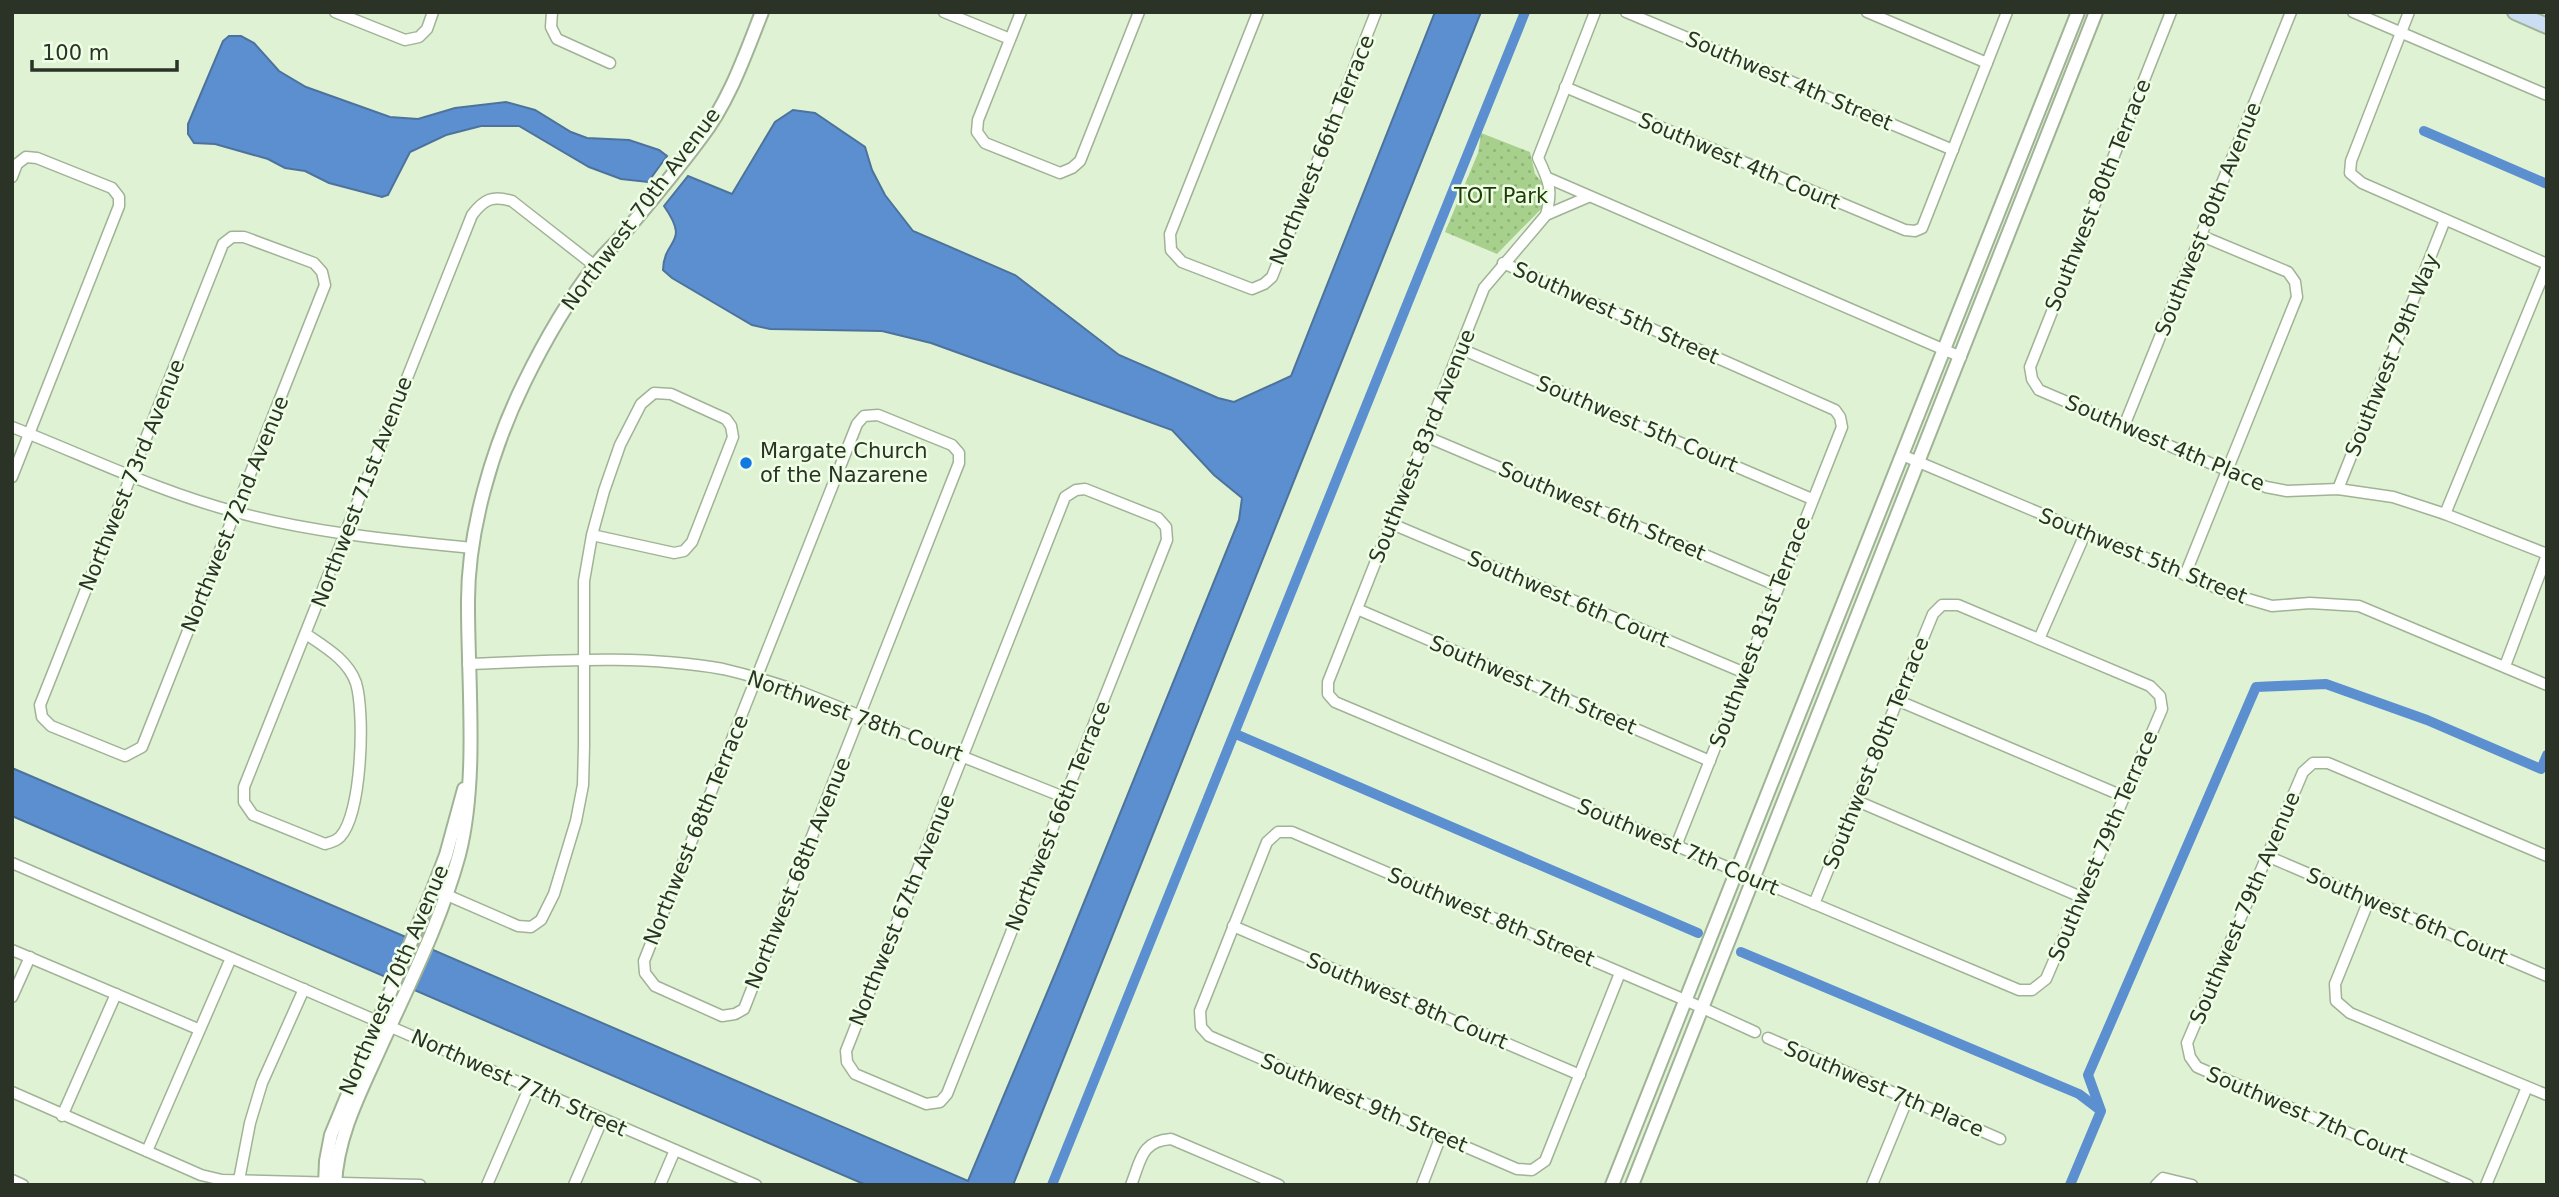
<svg xmlns="http://www.w3.org/2000/svg" width="2559" height="1197" viewBox="0 0 2559 1197" font-family="'DejaVu Sans',sans-serif">
  <style>
    .park { fill: url(#park-dots) }
    .water { fill: #5c8fcf; stroke: #4d739c; stroke-width: 2 }
    .lines { fill: none; stroke-linecap: round; stroke-linejoin: round }
    .canal { stroke: #5c8fcf; stroke-width: 10 }
    .minor-casing { stroke: #a0b396; stroke-width: 13 }
    .tertiary-casing { stroke: #a0b396; stroke-width: 16 }
    .secondary-casing { stroke: #a0b396; stroke-width: 18 }
    .minor { stroke: #fff; stroke-width: 10 }
    .tertiary { stroke: #fff; stroke-width: 12 }
    .secondary { stroke: #cbddf2; stroke-width: 14 }
    .poi-dot { fill: #1179e1; stroke: #efffe6; stroke-width: 2.5 }
    .labels { text-anchor: middle; stroke-width: 5; stroke-linejoin: round; paint-order: stroke }
    .street-label { font-size: 21px; fill: #2b3226; stroke: #efffe6 }
    .park-label { font-size: 21px; fill: #1f3b06; stroke: #efffe6 }
    .poi-label { font-size: 21px; fill: #2b3226; stroke: #efffe6; text-anchor: start }
  </style>
  <defs>
    <pattern id="park-dots" width="8" height="8" patternUnits="userSpaceOnUse" patternTransform="scale(1.75)"><rect width="8" height="8" fill="#a7d08d"/><path d="M2 2h.1M6 6h.1" fill="none" stroke="#90b37a" stroke-width="1.8" stroke-linecap="round"/></pattern>
  </defs>
  <rect width="100%" height="100%" fill="#dff3d4"/>
  <path class="park" d="M 1481,133 L 1530,152 L 1535,174 L 1544,185 L 1542,208 L 1497,254 L 1445,232 L 1478,153 Z"/>
  <g class="water">
    <path d="M 1435,12 L 1481,12 L 1013,1185 L 866,1185 L 412,989 L 431,949 L 968,1181 L 1057,969 L 1239,520 L 1242,498 L 1214,475 L 1172,430 L 931,343 L 882,331 L 770,329 L 752,325 L 672,278 L 663,270 C 664,237 691,245 664,206 L 688,176 L 732,194 L 775,122 L 793,110 L 815,113 L 865,147 L 872,170 L 885,195 L 913,231 L 1015,275 L 1119,355 L 1218,398 L 1234,402 L 1291,376 Z"/>
    <path d="M 229,36 L 241,36 L 254,43 L 279,71 L 306,87 L 390,117 L 418,119 L 455,108 L 506,102 L 535,110 L 571,132 L 587,138 L 629,140 L 659,150 L 667,156 L 648,182 L 621,179 L 589,167 L 519,126 L 481,126 L 446,135 L 410,152 L 388,195 L 382,197 L 329,183 L 305,171 L 285,168 L 268,159 L 215,144 L 194,143 L 188,134 L 188,124 L 223,41 Z"/>
    <path d="M 12,768 L 406,937 L 388,978 L 12,816 Z"/>
  </g>
  <g class="lines">
    <g class="canal">
      <path d="M 2424,131 L 2547,184"/>
      <path d="M 1238,735 L 1698,933"/>
      <path d="M 1741,952 L 2079,1094 L 2100,1110"/>
      <path d="M 1052,1185 L 1525,12"/>
      <path d="M 2070,1185 L 2101,1111 L 2088,1075 L 2256,687 L 2326,684 L 2427,720 L 2541,769 L 2547,755"/>
    </g>
    <defs>
      <g id="minor">
        <path d="M 335,12 L 405,40 L 419,37 L 427,29 L 433,12"/>
        <path d="M 552,12 L 551,27 L 557,39 L 610,63"/>
        <path d="M 944,12 L 1010,39"/>
        <path d="M 1021,12 L 978,120 L 977,132 L 985,143 L 1060,173 L 1072,168 L 1080,161 L 1139,12"/>
        <path d="M 1258,12 L 1170,234 L 1171,250 L 1182,262 L 1252,289 L 1264,284 L 1272,277 L 1376,12"/>
        <path d="M 1626,12 L 1953,150"/>
        <path d="M 1867,12 L 1987,63"/>
        <path d="M 2171,12 L 2030,367 L 2032,379 L 2039,390 L 2266,487 L 2287,491 L 2338,489 L 2393,497 L 2445,514 L 2547,554"/>
        <path d="M 2353,12 L 2547,95"/>
        <path d="M 2409,12 L 2351,161 L 2350,173 L 2362,183 L 2547,264"/>
        <path d="M 1565,87 L 1905,230 L 1915,231 L 1922,228 L 2007,12"/>
        <path d="M 12,177 L 17,164 L 26,157 L 37,158 L 112,188 L 119,197 L 119,206 L 12,477"/>
        <path d="M 1548,178 L 1961,357"/>
        <path d="M 1588,197 L 1546,215 L 1484,288 L 1328,682 L 1328,694 L 1335,702 L 2019,990 L 2032,990 L 2046,979 L 2162,709 L 2160,696 L 2150,686 L 1958,605 L 1942,605 L 1933,614 L 1814,904"/>
        <path d="M 1546,215 C 1553,190 1549,181 1538,158 L 1595,12"/>
        <path d="M 232,237 L 244,237 L 314,263 L 322,272 L 325,285 L 142,747 L 125,756 L 51,726 L 42,717 L 40,705 L 223,244 Z"/>
        <path d="M 1503,263 L 1835,410 L 1840,417 L 1842,427 L 1676,846"/>
        <path d="M 1461,349 L 1812,499"/>
        <path d="M 878,415 L 952,445 L 959,453 L 959,463 L 744,1009 L 735,1014 L 722,1016 L 655,986 L 645,973 L 644,961 L 857,424 L 864,416 Z"/>
        <path d="M 2124,426 L 2291,12"/>
        <path d="M 12,427 C 86,456 159,492 236,512 C 313,533 393,540 472,548"/>
        <path d="M 1425,436 L 1778,586"/>
        <path d="M 1902,455 L 2231,594 L 2272,606 L 2310,603 L 2359,606 L 2547,685"/>
        <path d="M 1085,489 L 1158,518 L 1166,527 L 1167,540 L 947,1094 L 940,1102 L 926,1104 L 855,1074 L 847,1062 L 846,1051 L 1065,497 L 1076,490 Z"/>
        <path d="M 2338,489 L 2445,220"/>
        <path d="M 2445,514 L 2547,266"/>
        <path d="M 1392,524 L 1745,673"/>
        <path d="M 2185,575 L 2297,297 L 2295,282 L 2288,272 L 2202,236"/>
        <path d="M 1357,609 L 1710,761"/>
        <path d="M 306,634 C 325,647 348,660 356,683 C 365,713 362,814 340,837 C 335,842 331,842 325,844 L 253,815 L 244,802 L 244,787 L 472,215 C 484,199 493,195 512,201 L 595,266"/>
        <path d="M 2039,639 L 2085,534"/>
        <path d="M 468,664 C 552,661 639,654 723,669 C 749,675 775,683 801,692 L 1066,798"/>
        <path d="M 2505,666 L 2547,555"/>
        <path d="M 1899,701 L 2125,797"/>
        <path d="M 1857,801 L 2081,897"/>
        <path d="M 2267,856 L 2547,976"/>
        <path d="M 12,863 L 756,1185"/>
        <path d="M 433,889 L 518,926 L 531,927 L 541,920 L 554,894 L 576,821 L 583,785 L 584,746 L 584,581 L 592,535 L 604,491 L 620,445 L 641,404 L 654,393 L 671,394 L 726,419 L 731,426 L 733,437 L 692,542 L 684,551 L 674,553 L 592,535"/>
        <path d="M 2369,900 L 2335,984 L 2336,1001 L 2350,1013 L 2547,1095"/>
        <path d="M 1233,926 L 1580,1075"/>
        <path d="M 12,950 L 198,1029"/>
        <path d="M 1620,973 L 1545,1161 L 1532,1170 L 1517,1169 L 1209,1036 L 1201,1027 L 1200,1011 L 1267,842 L 1278,832 L 1292,832 L 1685,1000 L 1755,1032"/>
        <path d="M 12,997 L 30,957"/>
        <path d="M 1768,1038 L 2000,1139"/>
        <path d="M 12,1092 L 201,1175 L 222,1180 L 420,1185"/>
        <path d="M 62,1116 L 116,994"/>
        <path d="M 147,1151 L 231,958"/>
        <path d="M 12,1180 L 23,1185"/>
        <path d="M 239,1180 L 250,1123 L 262,1083 L 304,989"/>
        <path d="M 487,1185 L 530,1086"/>
        <path d="M 574,1185 L 602,1120"/>
        <path d="M 660,1185 L 675,1150"/>
        <path d="M 1131,1185 C 1141,1160 1141,1141 1171,1139 L 1279,1185"/>
        <path d="M 1422,1185 L 1441,1136"/>
        <path d="M 1872,1185 L 1907,1100"/>
        <path d="M 2156,1185 L 2163,1178 L 2192,1185"/>
        <path d="M 2468,1185 L 2197,1067 L 2190,1057 L 2187,1043 L 2303,772 L 2313,763 L 2328,763 L 2547,856"/>
        <path d="M 2486,1185 L 2527,1087"/>
      </g>
      <g id="tertiary">
        <path d="M 325,1185 L 326,1161 L 331,1135 L 433,889 L 446,855 L 464,789"/>
        <path d="M 335,1185 C 337,1135 361,1091 381,1046 C 409,984 441,921 459,855 C 478,781 468,683 468,606 C 467,533 492,448 524,383 C 544,342 566,303 594,267 C 601,257 611,248 619,239 C 647,206 675,173 700,139 C 729,102 745,55 762,12"/>
        <path d="M 1612,1185 L 2078,12"/>
        <path d="M 1632,1185 L 2096,12"/>
      </g>
      <path id="secondary" d="M 2515,12 L 2547,26"/>
    </defs>
    <use href="#minor" class="minor-casing"/>
    <use href="#tertiary" class="tertiary-casing"/>
    <use href="#secondary" class="secondary-casing"/>
    <use href="#minor" class="minor"/>
    <use href="#tertiary" class="tertiary"/>
    <use href="#secondary" class="secondary"/>
  </g>
  <circle class="poi-dot" cx="746" cy="463" r="7"/>
  <g class="labels">
    <g class="street-label">
      <text transform="translate(1789 81) rotate(23)" y="7">Southwest 4th Street</text>
      <text transform="translate(1322 150) rotate(-68)" y="7">Northwest 66th Terrace</text>
      <text transform="translate(1739 161) rotate(23)" y="7">Southwest 4th Court</text>
      <text transform="translate(2098 195) rotate(-68)" y="7">Southwest 80th Terrace</text>
      <text transform="translate(641 209) rotate(-53)" y="7">Northwest 70th Avenue</text>
      <text transform="translate(2208 219) rotate(-68)" y="7">Southwest 80th Avenue</text>
      <text transform="translate(1616 313) rotate(24)" y="7">Southwest 5th Street</text>
      <text transform="translate(2392 355) rotate(-68)" y="7">Southwest 79th Way</text>
      <text transform="translate(1637 424) rotate(23)" y="7">Southwest 5th Court</text>
      <text transform="translate(2165 443) rotate(23)" y="7">Southwest 4th Place</text>
      <text transform="translate(1422 446) rotate(-68)" y="7">Southwest 83rd Avenue</text>
      <text transform="translate(132 475) rotate(-68)" y="7">Northwest 73rd Avenue</text>
      <text transform="translate(362 492) rotate(-69)" y="7">Northwest 71st Avenue</text>
      <text transform="translate(1602 511) rotate(23)" y="7">Southwest 6th Street</text>
      <text transform="translate(235 514) rotate(-68)" y="7">Northwest 72nd Avenue</text>
      <text transform="translate(2143 556) rotate(22)" y="7">Southwest 5th Street</text>
      <text transform="translate(1568 599) rotate(23)" y="7">Southwest 6th Court</text>
      <text transform="translate(1760 632) rotate(-69)" y="7">Southwest 81st Terrace</text>
      <text transform="translate(1533 685) rotate(23)" y="7">Southwest 7th Street</text>
      <text transform="translate(855 716) rotate(20)" y="7">Northwest 78th Court</text>
      <text transform="translate(1876 753) rotate(-68)" y="7">Southwest 80th Terrace</text>
      <text transform="translate(1058 816) rotate(-68)" y="7">Northwest 66th Terrace</text>
      <text transform="translate(696 830) rotate(-68)" y="7">Northwest 68th Terrace</text>
      <text transform="translate(2103 846) rotate(-67)" y="7">Southwest 79th Terrace</text>
      <text transform="translate(1678 847) rotate(23)" y="7">Southwest 7th Court</text>
      <text transform="translate(798 873) rotate(-68)" y="7">Northwest 68th Avenue</text>
      <text transform="translate(2245 908) rotate(-67)" y="7">Southwest 79th Avenue</text>
      <text transform="translate(902 910) rotate(-68)" y="7">Northwest 67th Avenue</text>
      <text transform="translate(2407 916) rotate(23)" y="7">Southwest 6th Court</text>
      <text transform="translate(1491 917) rotate(23)" y="7">Southwest 8th Street</text>
      <text transform="translate(394 980) rotate(-67)" y="7">Northwest 70th Avenue</text>
      <text transform="translate(1407 1001) rotate(23)" y="7">Southwest 8th Court</text>
      <text transform="translate(519 1083) rotate(24)" y="7">Northwest 77th Street</text>
      <text transform="translate(1884 1089) rotate(23)" y="7">Southwest 7th Place</text>
      <text transform="translate(1364 1103) rotate(23)" y="7">Southwest 9th Street</text>
      <text transform="translate(2307 1115) rotate(23)" y="7">Southwest 7th Court</text>
    </g>
    <g class="park-label">
      <text x="1501" y="203">TOT Park</text>
    </g>
    <g class="poi-label">
      <text x="760" y="458">Margate Church<tspan x="760" dy="24">of the Nazarene</tspan></text>
    </g>
  </g>
  <rect width="2559" height="1197" fill="none" stroke="#2b3226" stroke-width="28"/>
  <path d="M32 60v10h145v-10" fill="none" stroke="#2b3226" stroke-width="3.5"/>
  <text x="42" y="60" font-size="21" fill="#2b3226" stroke="#efffe6" stroke-width="5" paint-order="stroke">100 m</text>
</svg>
